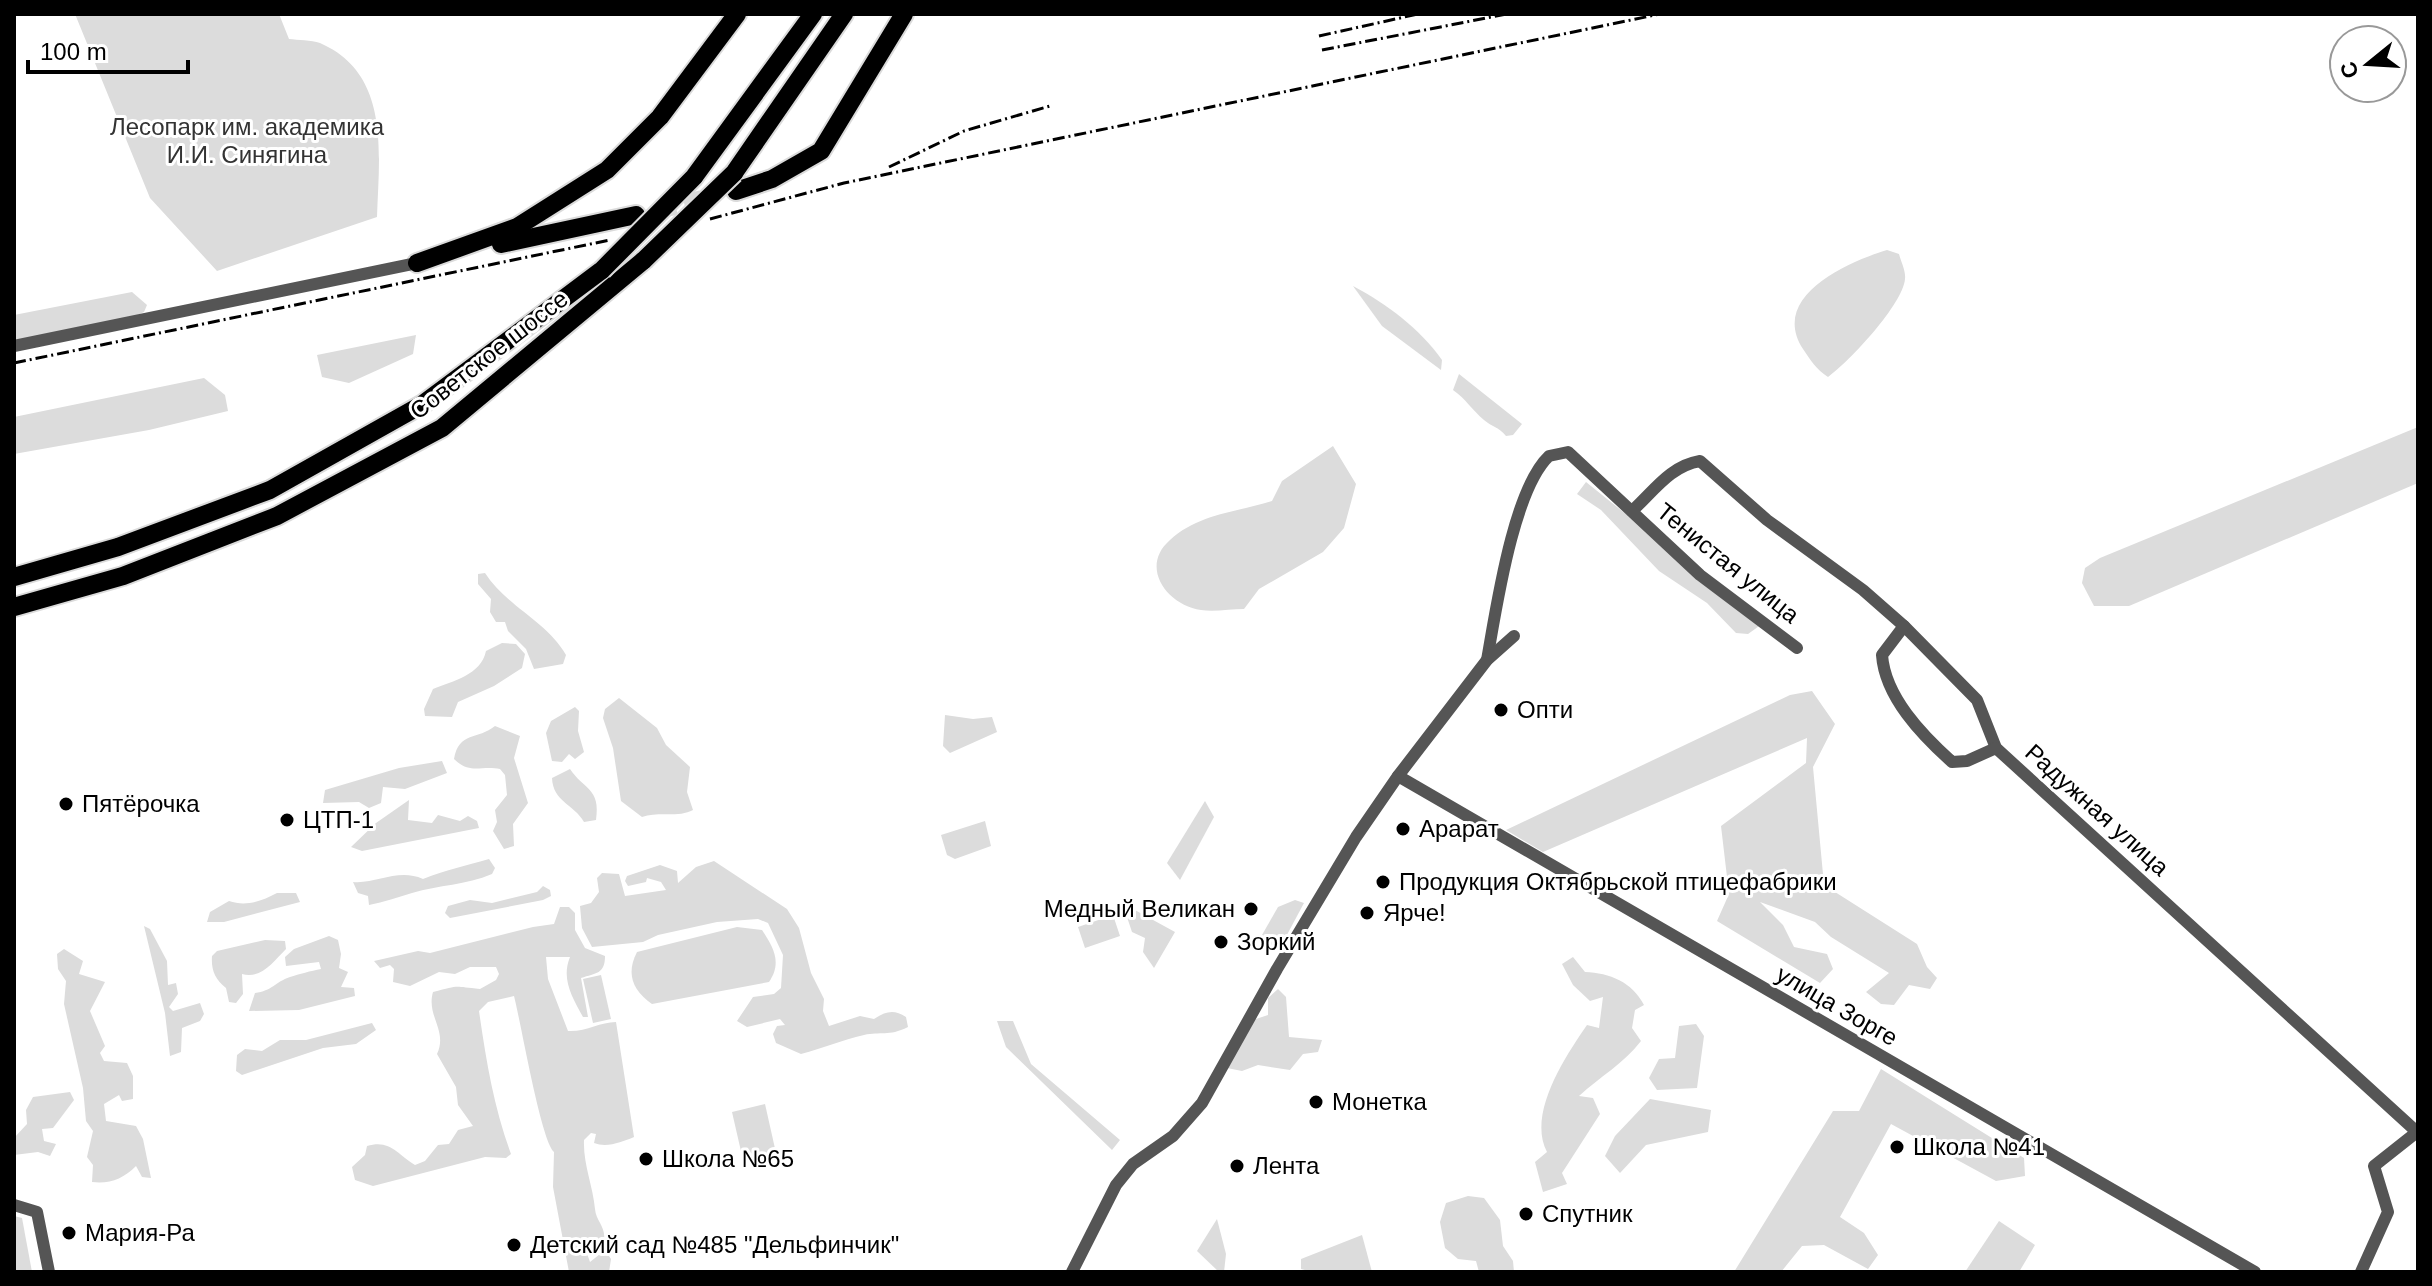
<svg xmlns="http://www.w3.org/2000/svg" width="2432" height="1286" viewBox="0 0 2432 1286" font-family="Helvetica,sans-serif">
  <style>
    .green { fill: #dcdcdc }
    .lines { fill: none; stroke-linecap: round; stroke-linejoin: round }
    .highway-tunnel { stroke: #d9d9d9; stroke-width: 18; stroke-dasharray: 18 9; stroke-linecap: butt }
    .highway-casing { stroke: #dbdbdb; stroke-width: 22 }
    .minor { stroke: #555; stroke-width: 12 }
    .highway { stroke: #000; stroke-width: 18 }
    .rail { stroke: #000; stroke-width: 3; stroke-dasharray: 12 4 2 4; stroke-linecap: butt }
    .highway-bridge-casing { stroke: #dbdbdb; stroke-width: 22; stroke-linecap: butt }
    .highway-bridge { stroke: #000; stroke-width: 18 }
    .poi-dot { fill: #000; stroke: #fff; stroke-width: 3 }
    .labels { text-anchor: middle; stroke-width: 6; stroke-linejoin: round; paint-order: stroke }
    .park-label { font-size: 24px; fill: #333; stroke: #fff }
    .street-label { font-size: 24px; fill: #000; stroke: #fff }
    .poi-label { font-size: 24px; fill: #000; stroke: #fff; text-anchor: start }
  </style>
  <rect width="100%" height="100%" fill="#fff"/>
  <g class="green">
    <path d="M 75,14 L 279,14 L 289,39 C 298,40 311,40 320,43 C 391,74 379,153 377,217 L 217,271 L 150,198 Z"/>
    <path d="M 1887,250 L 1899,254 C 1901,262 1906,271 1905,279 C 1903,304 1850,361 1828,377 C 1816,369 1811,361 1803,349 C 1769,297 1847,262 1887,250 Z"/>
    <path d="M 1353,286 C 1387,304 1419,328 1442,360 L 1441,370 L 1382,326 Z"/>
    <path d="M 132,292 L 147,305 L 144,312 L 133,317 L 14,341 L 14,315 Z"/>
    <path d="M 416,335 L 413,354 L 349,383 L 322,377 L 317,355 Z"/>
    <path d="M 1459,374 L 1522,424 L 1513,435 L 1506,436 C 1499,427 1492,427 1484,420 C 1472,410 1466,399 1453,390 Z"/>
    <path d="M 204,378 L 225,395 L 228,411 L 149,430 L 14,454 L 14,417 Z"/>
    <path d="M 2418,427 L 2418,483 L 2129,606 L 2094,606 L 2082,583 L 2085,568 L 2100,558 Z"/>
    <path d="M 1333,446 L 1356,484 L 1344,528 L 1323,552 L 1259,589 L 1244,609 C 1231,609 1214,612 1201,610 C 1167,605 1139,567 1170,540 C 1198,514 1237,512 1272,501 L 1282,481 Z"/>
    <path d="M 1586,482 L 1762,624 L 1748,634 L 1736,633 L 1707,603 L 1659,571 L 1601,510 L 1577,494 Z"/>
    <path d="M 485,573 C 507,607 547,621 566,655 L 563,664 L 534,669 L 526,649 L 508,631 L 505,622 L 496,622 L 490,612 L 491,599 L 478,584 L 478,574 Z"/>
    <path d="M 502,643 L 516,644 L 525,654 L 522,668 L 494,686 L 458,702 L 452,717 L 425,716 L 424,709 L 433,689 C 453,681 481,675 486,651 Z"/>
    <path d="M 1812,691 L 1835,724 L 1813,767 L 1824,885 L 1917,944 L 1927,967 L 1937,978 L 1930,989 L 1909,985 L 1894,1005 L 1881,1004 L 1866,992 L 1889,973 L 1831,937 L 1815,922 L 1760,902 L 1783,925 L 1794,947 L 1827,954 L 1833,969 L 1820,983 L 1717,921 L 1729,894 L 1721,826 L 1806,763 L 1807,738 L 1543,852 L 1506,830 L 1790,695 Z"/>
    <path d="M 619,698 L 657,728 L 666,745 L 690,767 L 687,792 L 693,810 C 679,818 658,811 642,817 L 621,801 L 613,748 L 603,718 L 605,709 Z"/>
    <path d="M 575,707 L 579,711 L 578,731 L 584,752 L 575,759 L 569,754 L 562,762 L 552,761 L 546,733 L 551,721 Z"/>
    <path d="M 945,715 L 973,719 L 992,717 L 997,732 L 950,753 L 943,746 Z"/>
    <path d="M 495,726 L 520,736 L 514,758 L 528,803 L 513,824 L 514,846 L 504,849 L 493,831 L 497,822 L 495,810 L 507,795 L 505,775 L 500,769 C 481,765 470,775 454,759 C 459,731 478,740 495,726 Z"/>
    <path d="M 442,761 L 447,773 L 405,789 L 383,787 L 381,803 L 369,808 L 359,802 L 323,803 L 325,790 L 399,768 Z"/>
    <path d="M 570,769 C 583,789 601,788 596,820 L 584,822 C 574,804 553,802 552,778 Z"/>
    <path d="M 409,800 L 408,820 L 432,823 L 438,815 L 460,821 L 468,816 L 477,821 L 479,828 L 362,851 L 351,847 L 376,823 Z"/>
    <path d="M 1205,801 L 1214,817 L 1180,880 L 1167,863 Z"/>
    <path d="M 985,821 L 991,846 L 955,859 L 947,855 L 941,835 Z"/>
    <path d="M 489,859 L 495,868 L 492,874 C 466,885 439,885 412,893 C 398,897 384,902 369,905 L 368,896 L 358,893 L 353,882 C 377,884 398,868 423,879 C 446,870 465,866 489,859 Z"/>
    <path d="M 714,861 L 787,909 L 799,928 L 811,973 L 824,999 L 823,1011 L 829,1026 L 860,1016 L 874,1019 C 886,1011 894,1009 906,1017 L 908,1027 C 888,1037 881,1031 864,1035 C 842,1040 823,1048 801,1054 L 776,1043 L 773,1034 L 777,1026 L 785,1025 L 780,1019 L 747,1027 L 737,1021 L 753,997 L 774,994 L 781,988 L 783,955 L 768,923 L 758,919 L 717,922 L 658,935 L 643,942 L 592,947 L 582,928 L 580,906 L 591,903 L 599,892 L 597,878 L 602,873 L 619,874 L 625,896 L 666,890 L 661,882 L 647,878 L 646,882 L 628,886 L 625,881 L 627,876 L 660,865 L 677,871 L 678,883 L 696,867 Z"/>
    <path d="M 543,886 L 550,890 L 551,896 L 543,900 L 450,918 L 445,913 L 448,906 L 470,900 L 492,903 L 537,892 Z"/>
    <path d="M 277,893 L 296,893 L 300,902 L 224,922 L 207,922 L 210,912 L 229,901 C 246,907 262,901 277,893 Z"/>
    <path d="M 1295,900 L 1304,903 L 1281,946 L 1276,948 L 1265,942 L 1262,935 L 1278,907 Z"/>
    <path d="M 560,907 L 569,907 L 575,913 L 575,930 L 585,948 L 605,956 C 605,974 596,973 581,978 L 588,1017 L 583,1017 C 572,997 561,979 570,957 L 546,957 L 548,979 L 568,1031 C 586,1032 600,1022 616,1022 L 634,1137 C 622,1142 607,1148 594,1143 L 596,1134 L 591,1133 L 584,1140 C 583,1164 593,1186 595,1209 C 596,1221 606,1227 604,1240 L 583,1242 L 590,1262 L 605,1250 L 611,1259 L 609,1272 L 569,1272 L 553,1187 L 554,1152 C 541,1140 521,1023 514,996 L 488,1002 L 479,1011 C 486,1060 494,1108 511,1154 L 506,1158 L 485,1157 L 373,1186 L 355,1180 L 352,1167 L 365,1155 L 367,1146 C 390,1139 397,1154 415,1165 L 425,1161 L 438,1145 L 449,1144 L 458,1130 L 473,1126 L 458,1105 L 456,1087 L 437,1054 C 448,1030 426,1016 433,992 C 460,985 452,986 480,989 L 496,980 L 499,974 L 496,967 L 470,967 L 455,974 L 439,972 L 410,986 L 393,982 L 394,969 L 390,965 L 380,968 L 374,961 L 418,951 L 430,953 L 533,927 L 554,924 Z"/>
    <path d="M 1133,909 L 1175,932 L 1154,968 L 1143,952 L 1145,938 L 1132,932 L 1125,911 Z"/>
    <path d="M 1113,915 L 1120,936 L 1085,948 L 1078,927 Z"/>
    <path d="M 144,926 L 150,929 L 167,961 L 168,985 L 176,983 L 178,994 L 169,1007 L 173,1011 L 200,1003 L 204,1014 L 200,1021 L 182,1028 L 181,1052 L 170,1056 L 165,1013 Z"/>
    <path d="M 737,927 L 762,930 C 774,948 782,963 769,982 L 652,1004 C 632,990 626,973 637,952 Z"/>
    <path d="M 329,936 L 338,940 L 341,954 L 339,968 L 348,972 L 341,987 L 354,988 L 355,996 L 299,1010 L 249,1011 L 255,993 C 272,991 275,982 290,977 C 299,974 311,971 321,969 L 319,962 L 286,966 L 285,957 L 294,949 Z"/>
    <path d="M 265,940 L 285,941 L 286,949 C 273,962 262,979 242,974 L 243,994 L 236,1003 L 229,1002 L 226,988 C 215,979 211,970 212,956 L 217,951 Z"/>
    <path d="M 64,949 L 83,961 L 79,974 L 105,982 L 90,1011 L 105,1046 L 100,1053 L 104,1061 L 127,1063 L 133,1076 L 133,1099 L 122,1101 L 119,1095 L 104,1104 L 106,1121 L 136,1126 L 143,1139 L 151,1178 L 142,1177 L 136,1166 C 123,1179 110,1184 92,1182 L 93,1165 L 87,1157 L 93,1131 L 86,1121 L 83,1088 L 64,1004 L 66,981 L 58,969 L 57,954 Z"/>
    <path d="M 1573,957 L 1585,972 C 1610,973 1632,982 1644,1005 L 1635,1010 L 1632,1028 L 1641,1041 C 1623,1064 1601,1076 1579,1096 L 1593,1098 L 1600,1114 L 1562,1173 L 1567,1184 L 1543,1192 L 1535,1162 L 1547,1152 C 1527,1114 1565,1057 1587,1025 L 1599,1028 L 1603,997 L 1590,1001 L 1573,985 L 1562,964 Z"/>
    <path d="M 601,975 L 611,1019 L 593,1023 L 583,979 Z"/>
    <path d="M 1278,989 L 1286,997 L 1289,1037 L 1322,1040 L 1318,1052 L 1303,1054 L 1290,1070 L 1258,1065 L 1242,1071 L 1227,1068 L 1253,1020 L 1268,1015 L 1268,998 Z"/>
    <path d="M 997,1021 L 1013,1021 L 1031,1064 L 1120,1140 L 1112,1150 L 1006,1047 Z"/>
    <path d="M 372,1023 L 376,1030 L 356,1044 L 323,1048 L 242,1075 L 236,1071 L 237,1055 L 245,1049 L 262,1051 L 280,1040 L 306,1040 Z"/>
    <path d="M 1696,1024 L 1704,1036 L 1697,1088 L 1657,1090 L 1649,1078 L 1659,1059 L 1675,1058 L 1679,1026 Z"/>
    <path d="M 1881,1069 L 2024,1158 L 2025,1176 L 1996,1181 L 1891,1124 L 1840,1217 L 1864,1233 L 1878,1255 L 1868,1269 L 1824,1245 L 1802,1246 L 1781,1272 L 1734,1272 L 1833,1111 L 1859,1111 Z"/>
    <path d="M 70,1092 L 74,1100 L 53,1128 L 42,1129 L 44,1141 L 56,1144 L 50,1156 L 38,1152 L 14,1155 L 14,1138 L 27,1124 L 26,1110 L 33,1097 Z"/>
    <path d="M 1650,1099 L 1711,1110 L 1708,1132 L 1646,1145 L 1620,1173 L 1605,1156 L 1615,1136 Z"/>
    <path d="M 765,1104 L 776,1153 L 743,1160 L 732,1112 Z"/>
    <path d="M 1468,1196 L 1484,1198 L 1500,1220 L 1503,1246 L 1513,1261 L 1514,1272 L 1479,1272 L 1476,1261 L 1458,1259 L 1445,1248 L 1440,1222 L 1446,1203 Z"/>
    <path d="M 14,1216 L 22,1218 L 32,1272 L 14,1272 Z"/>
    <path d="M 1217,1219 L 1226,1254 L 1224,1272 L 1219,1272 L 1197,1251 Z"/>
    <path d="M 1999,1221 L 2035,1245 L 2019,1272 L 1965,1272 Z"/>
    <path d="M 1362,1235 L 1372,1272 L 1312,1272 L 1301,1269 L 1301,1259 Z"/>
  </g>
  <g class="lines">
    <path class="highway-tunnel" d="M 658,210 L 715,196"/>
    <defs>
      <g id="highway">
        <path d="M 734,173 L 844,14"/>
        <path d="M 694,177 L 813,14"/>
        <path d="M 736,191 L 772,179 L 821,151 L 904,14"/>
        <path d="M 501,244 L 636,215"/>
        <path d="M 417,263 L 517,227 L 607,170 L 660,117 L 737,14"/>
        <path d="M 14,577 L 118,547 L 270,490 L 423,404 L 602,270"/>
        <path d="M 14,607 L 123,576 L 277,516 L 442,428 L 644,260"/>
      </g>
    </defs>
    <use href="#highway" class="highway-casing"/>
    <g class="minor">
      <path d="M 14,346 L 417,263"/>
      <path d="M 1632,511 C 1654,491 1670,466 1700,461 L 1767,520 L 1863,590 L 1904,626 L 1977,700 L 1996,748 L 2417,1132 L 2374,1166 L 2388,1212 L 2361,1272"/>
      <path d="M 1904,626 L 1882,655 C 1885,697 1922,735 1952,762 L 1967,761 L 1996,748"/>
      <path d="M 1487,660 C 1496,610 1513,490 1549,456 L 1568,452 L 1700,575 L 1797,648"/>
      <path d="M 1398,776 L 2255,1272"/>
      <path d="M 14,1205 L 37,1212 L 49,1272"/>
      <path d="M 1072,1272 L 1116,1185 L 1133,1164 L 1173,1136 L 1202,1103 L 1277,969 L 1356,837 L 1398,776 L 1487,660 L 1514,636"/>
    </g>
    <use href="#highway" class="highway"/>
    <g class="rail">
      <path d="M 1319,36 L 1418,14"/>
      <path d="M 1322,50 L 1507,14"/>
      <path d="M 889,167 L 964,131 L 1050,106"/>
      <path d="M 710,219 L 844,183 L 1660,14"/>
      <path d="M 14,363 L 610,240"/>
    </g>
    <defs>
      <g id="highway-bridge">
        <path d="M 644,260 L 734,173"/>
        <path d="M 602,270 L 694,177"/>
      </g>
    </defs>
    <use href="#highway-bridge" class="highway-bridge-casing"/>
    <use href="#highway-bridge" class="highway-bridge"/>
  </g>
  <g class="poi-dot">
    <circle cx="1501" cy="710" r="8"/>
    <circle cx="66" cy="804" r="8"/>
    <circle cx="287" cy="820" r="8"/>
    <circle cx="1403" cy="829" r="8"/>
    <circle cx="1383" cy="882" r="8"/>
    <circle cx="1251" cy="909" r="8"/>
    <circle cx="1367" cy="913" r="8"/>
    <circle cx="1221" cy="942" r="8"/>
    <circle cx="1316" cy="1102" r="8"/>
    <circle cx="1897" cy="1147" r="8"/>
    <circle cx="646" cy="1159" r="8"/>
    <circle cx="1237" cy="1166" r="8"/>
    <circle cx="1526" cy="1214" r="8"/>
    <circle cx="69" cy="1233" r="8"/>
    <circle cx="514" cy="1245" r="8"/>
  </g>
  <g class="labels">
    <g class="park-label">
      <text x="247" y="135">Лесопарк им. академика<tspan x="247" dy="28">И.И. Синягина</tspan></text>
    </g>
    <g class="street-label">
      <text transform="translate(489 355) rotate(-38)" y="8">Советское шоссе</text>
      <text transform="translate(1728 563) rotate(39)" y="8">Тенистая улица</text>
      <text transform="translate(2097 810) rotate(42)" y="8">Радужная улица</text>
      <text transform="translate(1837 1006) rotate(30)" y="8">улица Зорге</text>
    </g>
    <g class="poi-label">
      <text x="1517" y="718">Опти</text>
      <text x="82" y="812">Пятёрочка</text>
      <text x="303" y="828">ЦТП-1</text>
      <text x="1419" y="837">Арарат</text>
      <text x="1399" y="890">Продукция Октябрьской птицефабрики</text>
      <text x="1235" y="917" text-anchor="end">Медный Великан</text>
      <text x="1383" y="921">Ярче!</text>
      <text x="1237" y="950">Зоркий</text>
      <text x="1332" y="1110">Монетка</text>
      <text x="1913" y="1155">Школа №41</text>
      <text x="662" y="1167">Школа №65</text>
      <text x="1253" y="1174">Лента</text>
      <text x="1542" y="1222">Спутник</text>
      <text x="85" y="1241">Мария-Ра</text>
      <text x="530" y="1253">Детский сад №485 "Дельфинчик"</text>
    </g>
  </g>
  <rect width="2432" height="1286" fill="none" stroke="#000000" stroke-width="32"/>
  <g transform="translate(2368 64) rotate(252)"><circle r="38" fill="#ffffff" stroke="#999999" stroke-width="2"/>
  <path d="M0-6L14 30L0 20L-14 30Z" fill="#000000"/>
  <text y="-12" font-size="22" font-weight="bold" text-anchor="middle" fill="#000000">С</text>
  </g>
  <path d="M28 60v12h160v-12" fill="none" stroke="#000000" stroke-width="4"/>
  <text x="40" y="60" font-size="24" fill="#000000" stroke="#ffffff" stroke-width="6" paint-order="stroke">100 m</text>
</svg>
